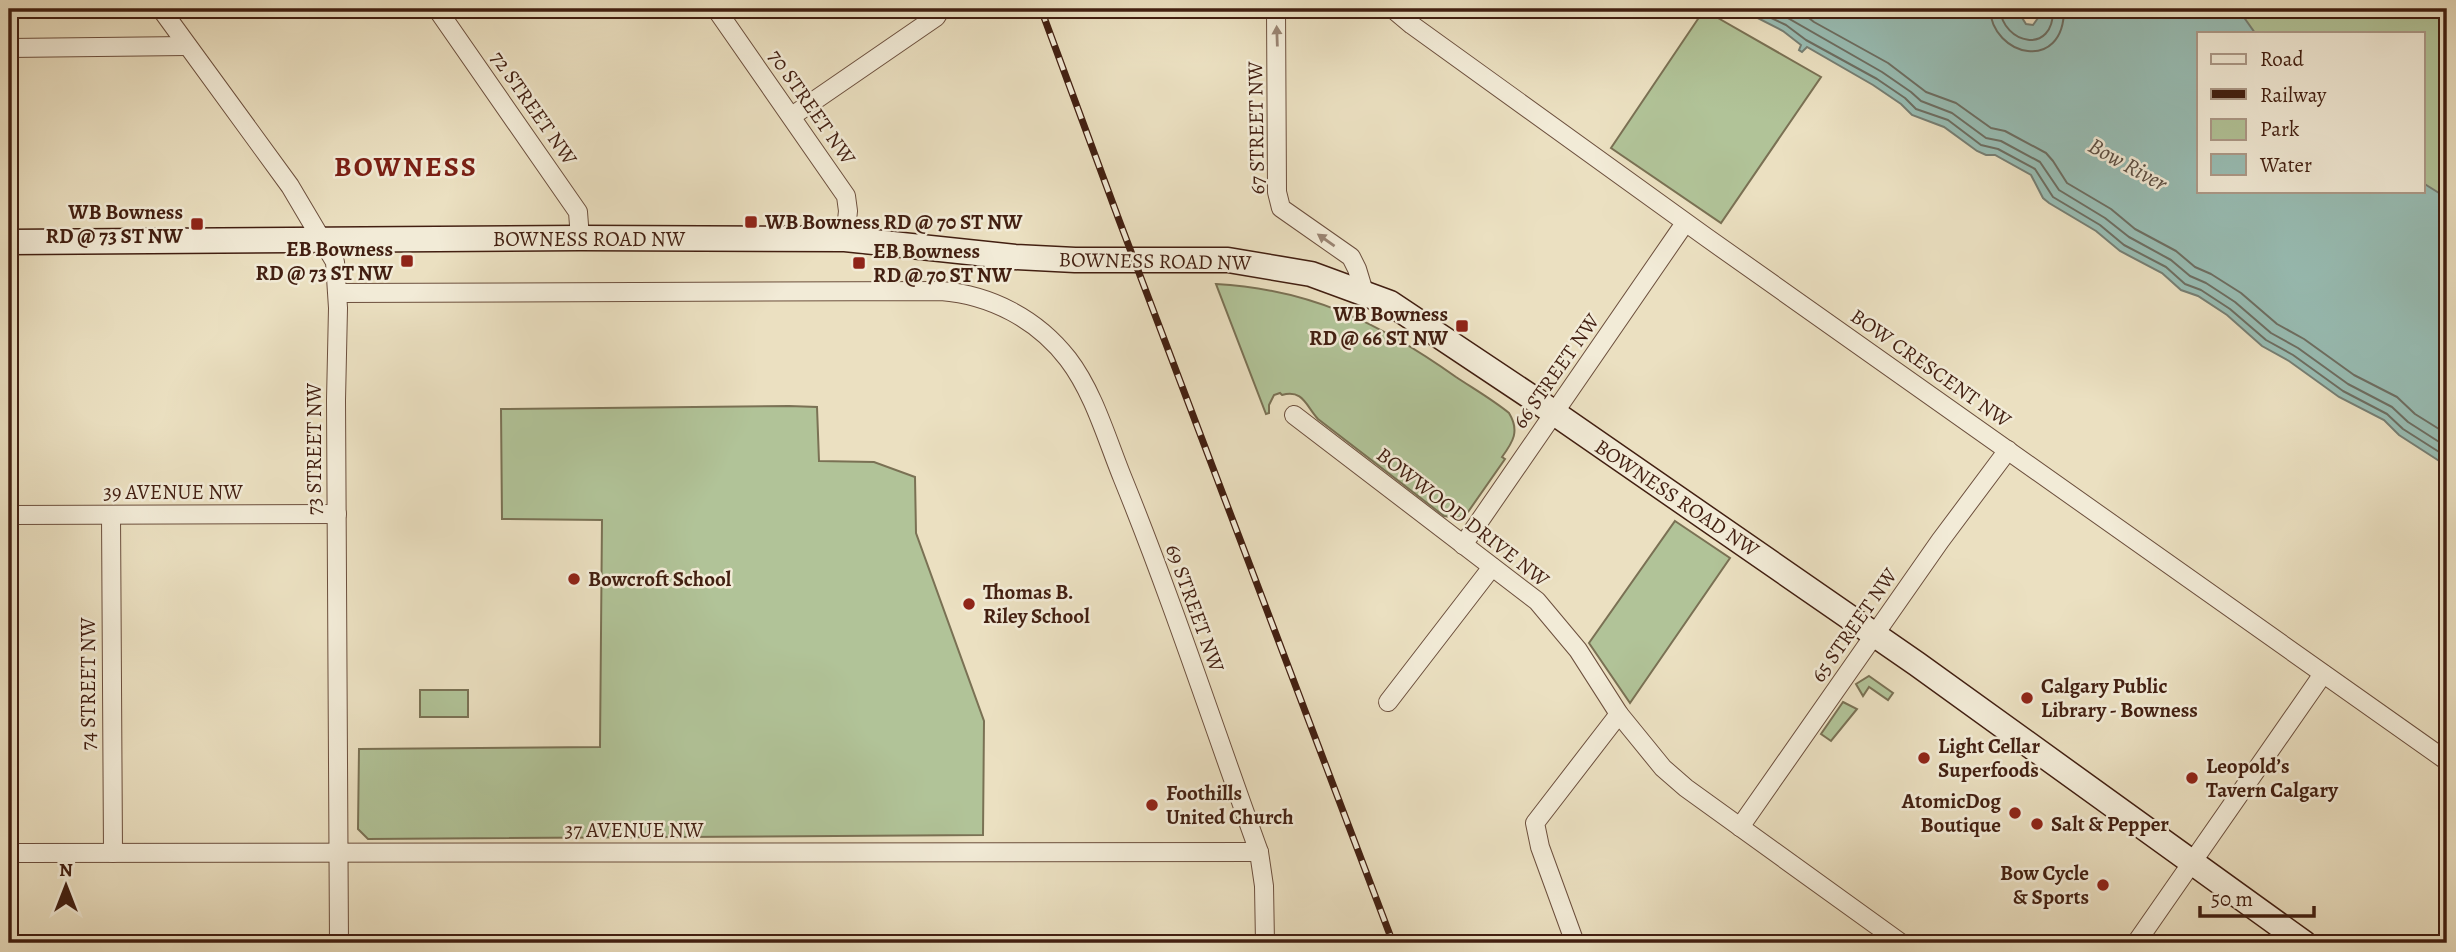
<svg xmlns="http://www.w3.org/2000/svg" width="2456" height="952" viewBox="0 0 2456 952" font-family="Alegreya,serif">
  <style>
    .green { fill: #b1c398; stroke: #7a7154; stroke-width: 2 }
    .water { fill: #98bdb4; stroke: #767e73; stroke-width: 2 }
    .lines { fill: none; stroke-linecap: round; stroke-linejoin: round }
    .shore { stroke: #6d6e62; stroke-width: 2 }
    .street-casing { stroke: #6c4f3d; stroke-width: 20 }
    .secondary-casing { stroke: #421f11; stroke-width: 27 }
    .street { stroke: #f2ebd7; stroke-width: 18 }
    .secondary { stroke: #f2ebd7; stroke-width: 24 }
    .rail-casing { stroke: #421f11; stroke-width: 7 }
    .rail { stroke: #f2ebd7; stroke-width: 4.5; stroke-dasharray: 13; stroke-linecap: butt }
    .oneway { fill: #9a8574 }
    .poi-dot { fill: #8f2418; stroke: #f2ebd7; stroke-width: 2.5 }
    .labels { text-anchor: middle; stroke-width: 5; stroke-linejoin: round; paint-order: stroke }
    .street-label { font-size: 21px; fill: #421f11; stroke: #f2ebd7 }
    .poi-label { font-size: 21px; font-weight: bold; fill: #421f11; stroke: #f2ebd7; text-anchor: start }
    .water-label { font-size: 23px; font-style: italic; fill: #5c4e42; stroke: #f2ebd7 }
    .district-label { font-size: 28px; font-weight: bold; letter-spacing: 2px; fill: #7a1f14; stroke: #f2ebd7 }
  </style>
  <rect width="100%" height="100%" fill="#ebe0c1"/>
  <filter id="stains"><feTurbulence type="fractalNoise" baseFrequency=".00286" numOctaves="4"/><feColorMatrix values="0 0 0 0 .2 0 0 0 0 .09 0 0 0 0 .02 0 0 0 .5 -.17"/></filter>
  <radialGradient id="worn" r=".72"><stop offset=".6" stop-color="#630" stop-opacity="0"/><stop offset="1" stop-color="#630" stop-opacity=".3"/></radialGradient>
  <g class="green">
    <path d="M 2163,9 L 2447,9 L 2447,201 L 2423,191 L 2423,33 L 2199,33 Z"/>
    <path d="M 1704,10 L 1821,77 L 1721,223 L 1611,148 Z"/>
    <path d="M 1216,284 C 1310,289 1380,323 1456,377 C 1474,389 1493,400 1509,413 C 1520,431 1513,442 1502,457 L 1505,459 L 1468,512 L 1458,518 L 1444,516 L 1318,419 C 1306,406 1303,389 1282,395 L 1280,393 L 1274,395 L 1269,405 L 1269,413 L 1266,414 Z"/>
    <path d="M 789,406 L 817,407 L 819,461 L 874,462 L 915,477 L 916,533 L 984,721 L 983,835 L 368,839 L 358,829 L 359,749 L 600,747 L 602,520 L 502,519 L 501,409 Z"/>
    <path d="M 1675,521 L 1730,558 L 1630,703 L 1589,643 Z"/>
    <path d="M 1869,676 L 1893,693 L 1888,700 L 1869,687 L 1863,696 L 1856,684 Z"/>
    <rect x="420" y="690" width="48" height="27"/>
    <path d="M 1843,702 L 1857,709 L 1831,741 L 1821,734 Z"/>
  </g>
  <path class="water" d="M 1740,9 L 2011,9 L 2019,13 L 2026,24 L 2033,25 L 2038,18 L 2038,9 L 2238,9 L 2255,33 L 2199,33 L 2199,191 L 2423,191 L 2423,183 L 2447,198 L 2447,466 L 2399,435 L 2384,420 L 2339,397 L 2289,361 L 2262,346 L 2227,315 L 2198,296 L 2181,290 L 2162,273 L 2120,251 L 2096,231 L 2049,203 L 2043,198 L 2031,175 L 1995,155 L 1986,155 L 1977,151 L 1944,127 L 1912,115 L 1901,104 L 1873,85 L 1807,47 L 1802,52 L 1799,50 L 1801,45 L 1783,31 Z"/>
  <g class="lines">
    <g class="shore">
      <path d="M 1752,9 L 1786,25 L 1806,40 L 1877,79 L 1905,98 L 1916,109 L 1948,120 L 1981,145 L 1998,149 L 2035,169 L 2053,197 L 2100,225 L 2124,245 L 2166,267 L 2185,284 L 2201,290 L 2230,309 L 2266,340 L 2293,355 L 2343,391 L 2387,414 L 2403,429 L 2447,457"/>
      <path d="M 1772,9 L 1882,72 L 1911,92 L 1921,101 L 1952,113 L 1986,138 L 2001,141 L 2040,162 L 2059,190 L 2105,218 L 2129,237 L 2171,260 L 2190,276 L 2206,283 L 2235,302 L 2271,333 L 2298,348 L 2348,384 L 2392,407 L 2408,422 L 2447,447"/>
      <path d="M 1797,9 L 1814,22 L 1888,63 L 1926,92 L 1956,103 L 1991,128 L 2005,131 L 2046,153 L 2053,161 L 2067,183 L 2111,209 L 2135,229 L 2176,251 L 2195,267 L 2211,274 L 2241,293 L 2277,324 L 2304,339 L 2354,375 L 2397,397 L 2415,414 L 2447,434"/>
      <path d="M 1990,9 C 1992,56 2064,74 2064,9"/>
      <path d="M 2000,9 C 2003,44 2054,56 2053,9"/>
    </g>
    <defs>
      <g id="street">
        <path d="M 161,9 L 290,186 L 335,262 L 338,308 L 336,400 L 339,943"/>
        <path d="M 437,9 L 578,212 L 580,238"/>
        <path d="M 716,9 L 846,196 L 848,211 L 845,239"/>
        <path d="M 1276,9 L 1277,192 L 1281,208 L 1351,257 L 1357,269 L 1364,292"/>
        <path d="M 1393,9 L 1412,25 L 1706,237 L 2447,761"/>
        <path d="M 9,48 L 187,46"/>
        <path d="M 792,116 L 936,17 L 941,9"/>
        <path d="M 338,293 L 941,291 C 991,295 1037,319 1068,359 C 1094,393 1107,440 1123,479 C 1173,602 1214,728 1259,852 L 1264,886 L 1265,943"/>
        <path d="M 1294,415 L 1537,601 L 1578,650 L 1619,714 L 1663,768 L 1686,788 L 1901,943"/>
        <path d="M 9,515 L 337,514"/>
        <path d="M 111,515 L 113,853"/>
        <path d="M 1463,545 L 1685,223"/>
        <path d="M 1388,702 L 1492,567"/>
        <path d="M 1740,827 L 1940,541 L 2008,450"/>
        <path d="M 9,853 L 1259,852"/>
        <path d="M 1575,943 L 1540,847 L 1535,823 L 1619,714"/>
        <path d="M 2136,943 L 2323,674"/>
      </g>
      <path id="secondary" d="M 9,242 L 580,238 L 845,239 L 1015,257 L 1075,260 L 1228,260 L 1311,274 L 1390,303 L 1537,401 L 1917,664 L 2304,943"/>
    </defs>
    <use href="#street" class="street-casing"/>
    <use href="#secondary" class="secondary-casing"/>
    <use href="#street" class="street"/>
    <use href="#secondary" class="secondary"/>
    <defs>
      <path id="rail" d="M 1041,9 L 1119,220 L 1393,943"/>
    </defs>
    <use href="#rail" class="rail-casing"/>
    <use href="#rail" class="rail"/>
  </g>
  <defs><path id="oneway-solid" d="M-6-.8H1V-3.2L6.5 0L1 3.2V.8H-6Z" transform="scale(1.75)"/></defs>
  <g class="oneway">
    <use href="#oneway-solid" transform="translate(1277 36) rotate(-92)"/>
    <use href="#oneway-solid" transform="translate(1326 240) rotate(-145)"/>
  </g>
  <g class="poi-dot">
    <rect x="744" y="215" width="14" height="14" rx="3.5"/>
    <rect x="190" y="217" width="14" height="14" rx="3.5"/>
    <rect x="400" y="254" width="14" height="14" rx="3.5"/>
    <rect x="852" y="256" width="14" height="14" rx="3.5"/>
    <rect x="1455" y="319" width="14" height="14" rx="3.5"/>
    <circle cx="574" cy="579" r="7"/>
    <circle cx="969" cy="604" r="7"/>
    <circle cx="2027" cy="698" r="7"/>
    <circle cx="1924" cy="758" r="7"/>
    <circle cx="2192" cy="778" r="7"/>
    <circle cx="1152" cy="805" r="7"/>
    <circle cx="2015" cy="813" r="7"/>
    <circle cx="2037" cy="824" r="7"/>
    <circle cx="2103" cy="885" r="7"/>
  </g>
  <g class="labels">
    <g class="street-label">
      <text transform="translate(812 107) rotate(55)" y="7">70 STREET NW</text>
      <text transform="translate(534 108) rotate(55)" y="7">72 STREET NW</text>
      <text transform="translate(1256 128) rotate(-91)" y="7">67 STREET NW</text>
      <text x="589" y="246">BOWNESS ROAD NW</text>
      <text transform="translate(1155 261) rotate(1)" y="7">BOWNESS ROAD NW</text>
      <text transform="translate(1931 368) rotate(35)" y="7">BOW CRESCENT NW</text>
      <text transform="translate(1556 371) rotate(-55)" y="7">66 STREET NW</text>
      <text transform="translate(314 449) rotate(-90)" y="7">73 STREET NW</text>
      <text x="173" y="499">39 AVENUE NW</text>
      <text transform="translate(1677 498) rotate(34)" y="7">BOWNESS ROAD NW</text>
      <text transform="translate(1463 517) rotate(38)" y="7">BOWWOOD DRIVE NW</text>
      <text transform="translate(1195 608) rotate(70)" y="7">69 STREET NW</text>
      <text transform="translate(1854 625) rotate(-55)" y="7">65 STREET NW</text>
      <text transform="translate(88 684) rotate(-90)" y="7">74 STREET NW</text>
      <text x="634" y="837">37 AVENUE NW</text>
    </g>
    <g class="poi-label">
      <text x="183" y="219" text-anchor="end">WB Bowness<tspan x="183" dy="24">RD @ 73 ST NW</tspan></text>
      <text x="765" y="229">WB Bowness RD @ 70 ST NW</text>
      <text x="393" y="256" text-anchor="end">EB Bowness<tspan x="393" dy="24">RD @ 73 ST NW</tspan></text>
      <text x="873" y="258">EB Bowness<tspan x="873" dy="24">RD @ 70 ST NW</tspan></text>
      <text x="1448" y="321" text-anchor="end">WB Bowness<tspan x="1448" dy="24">RD @ 66 ST NW</tspan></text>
      <text x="588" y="586">Bowcroft School</text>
      <text x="983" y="599">Thomas B.<tspan x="983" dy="24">Riley School</tspan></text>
      <text x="2041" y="693">Calgary Public<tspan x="2041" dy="24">Library - Bowness</tspan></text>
      <text x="1938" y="753">Light Cellar<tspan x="1938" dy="24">Superfoods</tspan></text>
      <text x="2206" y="773">Leopold’s<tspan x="2206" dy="24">Tavern Calgary</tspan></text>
      <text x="1166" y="800">Foothills<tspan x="1166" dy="24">United Church</tspan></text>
      <text x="2001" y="808" text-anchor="end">AtomicDog<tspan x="2001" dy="24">Boutique</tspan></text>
      <text x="2051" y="831">Salt &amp; Pepper</text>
      <text x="2089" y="880" text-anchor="end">Bow Cycle<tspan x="2089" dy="24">&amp; Sports</tspan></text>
    </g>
    <g class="water-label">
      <text transform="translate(2128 164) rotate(29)" y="8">Bow River</text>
    </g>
    <g class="district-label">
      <text x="406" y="176">BOWNESS</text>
    </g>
  </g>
  <rect width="2456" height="952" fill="none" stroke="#ebe0c1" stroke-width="35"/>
  <rect x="10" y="10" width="2435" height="931" fill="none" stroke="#421f11" stroke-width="3.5"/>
  <rect x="18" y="18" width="2421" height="917" fill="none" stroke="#421f11" stroke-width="2"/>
  <rect x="2197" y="32" width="228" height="161" fill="#f2ebd7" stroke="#ac9988" stroke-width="2"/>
  <rect x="2211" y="54" width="35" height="10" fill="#f2ebd7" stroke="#ac9988" stroke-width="2"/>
  <text x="2260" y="66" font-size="21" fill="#421f11">Road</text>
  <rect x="2211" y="89" width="35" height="10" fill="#421f11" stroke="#ac9988" stroke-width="2"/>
  <text x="2260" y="102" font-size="21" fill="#421f11">Railway</text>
  <rect x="2211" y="119" width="35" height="21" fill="#b1c398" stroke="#ac9988" stroke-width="2"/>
  <text x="2260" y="136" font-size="21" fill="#421f11">Park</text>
  <rect x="2211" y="154" width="35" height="21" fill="#98bdb4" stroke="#ac9988" stroke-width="2"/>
  <text x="2260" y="172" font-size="21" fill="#421f11">Water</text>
  <g transform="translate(66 886)" stroke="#f2ebd7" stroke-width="5" paint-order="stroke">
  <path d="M0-5L12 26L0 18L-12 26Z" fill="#421f11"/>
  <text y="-10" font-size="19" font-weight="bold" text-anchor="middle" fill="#421f11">N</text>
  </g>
  <path d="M2200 906v10h114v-10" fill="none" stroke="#421f11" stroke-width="3.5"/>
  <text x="2211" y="906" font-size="21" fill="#421f11" stroke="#f2ebd7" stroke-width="5" paint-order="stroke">50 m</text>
  <rect width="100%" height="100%" filter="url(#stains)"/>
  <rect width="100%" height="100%" fill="url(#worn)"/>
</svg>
